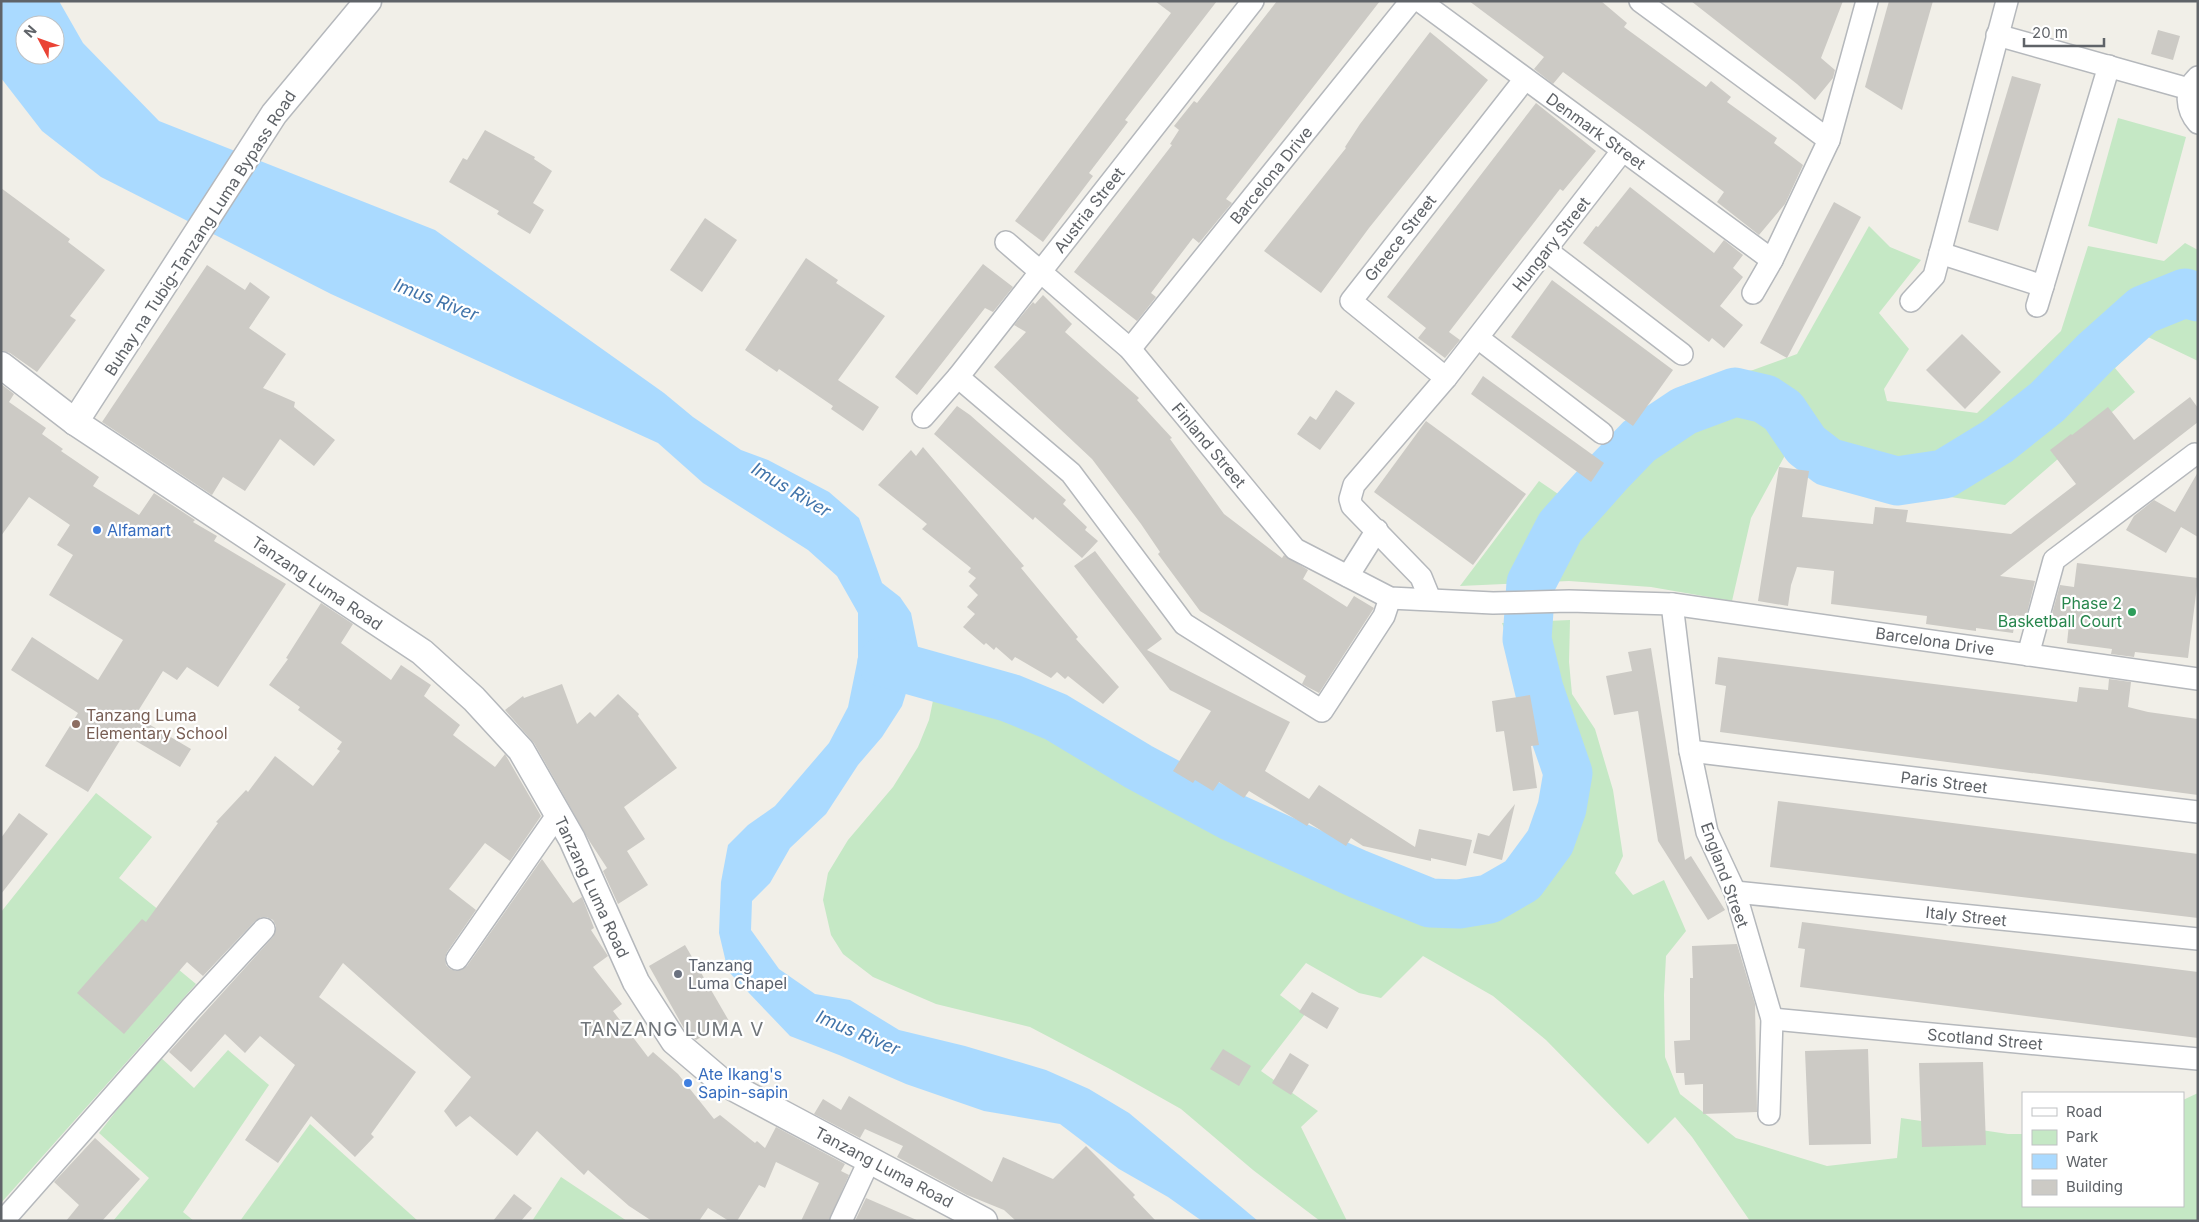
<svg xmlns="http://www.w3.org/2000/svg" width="2199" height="1222" viewBox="0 0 2199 1222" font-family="Inter,sans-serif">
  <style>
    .green { fill: #c5e8c5 }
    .water { fill: #aadaff; fill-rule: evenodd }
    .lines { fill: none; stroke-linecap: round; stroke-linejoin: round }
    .river { stroke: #aadaff; stroke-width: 49 }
    .building { fill: #cccac5 }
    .minor-casing { stroke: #b5b8bc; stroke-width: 24 }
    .tertiary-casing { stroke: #b5b8bc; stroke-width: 29 }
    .minor { stroke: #fff; stroke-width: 21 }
    .tertiary { stroke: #fff; stroke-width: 26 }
    .shop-dot { fill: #3f7fe0; stroke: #fff; stroke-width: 2 }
    .leisure-dot { fill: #2e9e5b; stroke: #fff; stroke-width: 2 }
    .education-dot { fill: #8d6e63; stroke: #fff; stroke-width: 2 }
    .worship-dot { fill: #6b7280; stroke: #fff; stroke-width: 2 }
    .labels { text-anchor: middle; stroke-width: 4.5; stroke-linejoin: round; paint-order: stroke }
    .street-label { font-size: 16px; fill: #5f6368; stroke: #fff }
    .shop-label { font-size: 16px; fill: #366cbe; stroke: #fff; text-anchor: start }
    .leisure-label { font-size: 16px; fill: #27864d; stroke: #fff; text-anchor: end }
    .education-label { font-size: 16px; fill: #785e54; stroke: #fff; text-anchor: start }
    .worship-label { font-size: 16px; fill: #5b616d; stroke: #fff; text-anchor: start }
    .water-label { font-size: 18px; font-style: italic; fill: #4174aa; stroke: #fff }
    .quarter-label { font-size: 19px; letter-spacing: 1px; fill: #70757a; stroke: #fff }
  </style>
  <rect width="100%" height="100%" fill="#f1efe8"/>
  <g class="green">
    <path d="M 2118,118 L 2186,137 L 2157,244 L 2088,226 Z"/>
    <path d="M 1869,226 L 1890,247 L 1921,260 L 1879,313 L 1909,349 L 1884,389 L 1887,401 L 1977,413 L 2061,331 L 2088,246 L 2164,261 L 2185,243 L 2198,250 L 2198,361 L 2148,337 L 2115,368 L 2135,392 L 2005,505 L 1889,488 L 1825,472 L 1789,448 L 1751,518 L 1732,601 L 1651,587 L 1569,581 L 1460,586 L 1539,481 L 1561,496 L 1686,384 L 1753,370 L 1797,354 Z"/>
    <path d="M 1570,620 L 1569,662 L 1572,694 L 1595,729 L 1613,790 L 1623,856 L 1615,873 L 1633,895 L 1664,880 L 1686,931 L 1666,956 L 1664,995 L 1665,1057 L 1680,1094 L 1736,1138 L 1827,1166 L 1897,1158 L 1901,1118 L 2008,1134 L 2023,1134 L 2023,1206 L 2183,1206 L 2183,1100 L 2198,1093 L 2198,1221 L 1750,1221 L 1692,1137 L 1675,1117 L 1648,1144 L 1546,1040 L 1493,996 L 1423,956 L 1381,998 L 1359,993 L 1306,963 L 1280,995 L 1305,1014 L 1261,1071 L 1318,1111 L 1301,1127 L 1347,1221 L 1320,1221 L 1253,1170 L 1181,1109 L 1110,1069 L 1030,1027 L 936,1004 L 873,977 L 843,954 L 831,935 L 823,900 L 828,873 L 848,840 L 893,787 L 918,747 L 929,720 L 941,662 L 1027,692 L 1319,844 L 1406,884 L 1445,893 L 1476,885 L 1510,869 L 1537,839 L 1552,800 L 1550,753 L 1502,623 Z"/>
    <path d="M 96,793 L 152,837 L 119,878 L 170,919 L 149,945 L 196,984 L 1,1203 L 1,912 Z"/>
    <path d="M 228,1050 L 269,1085 L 183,1212 L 194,1221 L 113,1221 L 149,1178 L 99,1133 L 159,1056 L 194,1088 Z"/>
    <path d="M 310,1124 L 418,1221 L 240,1221 Z"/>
    <path d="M 561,1177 L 627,1221 L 532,1221 Z"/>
  </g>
  <path class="water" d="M 1,1 L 59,1 L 83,43 L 159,121 L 435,230 L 664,393 L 693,417 L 741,450 L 768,460 L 829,492 L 859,518 L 882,583 L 900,597 L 911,613 L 919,652 L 902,706 L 882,737 L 858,765 L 826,814 L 790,848 L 770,883 L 752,901 L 751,930 L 779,969 L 815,994 L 850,1000 L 899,1030 L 965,1046 L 1046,1070 L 1089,1089 L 1129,1113 L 1258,1221 L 1202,1221 L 1168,1197 L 1119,1169 L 1060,1124 L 984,1111 L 906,1084 L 839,1055 L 790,1036 L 728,971 L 719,933 L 721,882 L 728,845 L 748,825 L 775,806 L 829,743 L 848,707 L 858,658 L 858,613 L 837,576 L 808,550 L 703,483 L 658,443 L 331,294 L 101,177 L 42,131 L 1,78 ZM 25,25 L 55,25 L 55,55 L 25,55 Z"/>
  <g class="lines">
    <path class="river" d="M 882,662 L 1010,698 L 1056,717 L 1139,767 L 1230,816 L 1358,874 L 1430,903 L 1459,904 L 1489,899 L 1522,880 L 1550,842 L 1562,808 L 1568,773 L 1539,689 L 1527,639 L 1531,583 L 1560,527 L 1610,471 L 1639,441 L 1684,411 L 1735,392 L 1765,399 L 1783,411 L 1806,445 L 1828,462 L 1897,481 L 1944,474 L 1998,441 L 2047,402 L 2096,352 L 2143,310 L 2185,293 L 2198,297"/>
  </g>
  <g class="building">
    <path d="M 1155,1 L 1217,1 L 1125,120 L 1128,122 L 1089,173 L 1093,176 L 1043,242 L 1015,221 L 1171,13 Z"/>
    <path d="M 1277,1 L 1380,1 L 1226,199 L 1232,203 L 1199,243 L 1193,238 L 1151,293 L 1156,297 L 1137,321 L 1074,272 L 1172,145 L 1170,144 L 1179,130 L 1174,126 L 1194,101 L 1197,103 Z"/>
    <path d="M 1469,1 L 1601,1 L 1627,23 L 1624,27 L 1706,87 L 1711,81 L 1731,97 L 1727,102 L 1777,138 L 1774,143 L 1803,165 L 1785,204 L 1759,235 L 1717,202 L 1724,192 L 1642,130 L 1563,72 L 1553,84 L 1534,69 L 1544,57 Z"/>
    <path d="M 1691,1 L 1843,1 L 1821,58 L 1835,70 L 1833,78 L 1815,100 L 1797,84 Z"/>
    <path d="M 1889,1 L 1933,1 L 1902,110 L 1865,87 Z"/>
    <path d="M 2158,30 L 2180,36 L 2173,60 L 2151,54 Z"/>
    <path d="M 1430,32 L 1488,80 L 1369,228 L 1321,293 L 1264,251 L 1346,148 L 1345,147 L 1360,124 Z"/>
    <path d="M 2012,76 L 2041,84 L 1998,231 L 1968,222 Z"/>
    <path d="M 1536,103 L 1596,151 L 1563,191 L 1560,189 L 1449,332 L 1460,340 L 1445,358 L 1418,338 L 1426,328 L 1387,297 Z"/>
    <path d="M 485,130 L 535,157 L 534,159 L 552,171 L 533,203 L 544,210 L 530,234 L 497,214 L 499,211 L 449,182 L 463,158 L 467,160 Z"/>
    <path d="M 1630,187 L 1714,253 L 1724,240 L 1743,255 L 1733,268 L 1743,277 L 1720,306 L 1743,325 L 1724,348 L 1712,338 L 1709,342 L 1583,243 L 1596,226 L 1598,227 Z"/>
    <path d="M 1,188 L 70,239 L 68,242 L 105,270 L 70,316 L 76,320 L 37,372 L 10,353 L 1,350 Z"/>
    <path d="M 1834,202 L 1861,217 L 1787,358 L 1760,343 Z"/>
    <path d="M 705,218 L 737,240 L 702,292 L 670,270 Z"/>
    <path d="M 806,258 L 838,280 L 836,283 L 885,316 L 838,380 L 879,407 L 863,431 L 831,409 L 833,406 L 779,369 L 777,372 L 745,350 Z"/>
    <path d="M 983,264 L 1013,287 L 993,312 L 985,308 L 917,395 L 895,377 Z"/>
    <path d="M 207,265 L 245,290 L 250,282 L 270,297 L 249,328 L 286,354 L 263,388 L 295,402 L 294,407 L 335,440 L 314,466 L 280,439 L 245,491 L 223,477 L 212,495 L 102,422 Z"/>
    <path d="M 1552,280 L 1673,370 L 1633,426 L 1511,337 Z"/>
    <path d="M 1043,295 L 1072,324 L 1065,332 L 1139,398 L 1137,400 L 1172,438 L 1170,439 L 1224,514 L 1282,558 L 1284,555 L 1308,570 L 1303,579 L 1347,607 L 1354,596 L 1374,608 L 1319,693 L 1302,684 L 1306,676 L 1200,611 L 1158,554 L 1160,552 L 1141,524 L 1092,459 L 994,367 L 1026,332 L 1014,325 L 1033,302 L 1035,304 Z"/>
    <path d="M 1962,334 L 2001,372 L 1965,409 L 1926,370 Z"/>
    <path d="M 1483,376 L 1604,463 L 1591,482 L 1471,394 Z"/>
    <path d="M 1,384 L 14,394 L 9,402 L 46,428 L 42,434 L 63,449 L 61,451 L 99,477 L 93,486 L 139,515 L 154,493 L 195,520 L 193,522 L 217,536 L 214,541 L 286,584 L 218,687 L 187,667 L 177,680 L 163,671 L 135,716 L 191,749 L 180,767 L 124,734 L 88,792 L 45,766 L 78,713 L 11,670 L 32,637 L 98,680 L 123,640 L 49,595 L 73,555 L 57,545 L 70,525 L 29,497 L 1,536 Z"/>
    <path d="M 1336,390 L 1355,403 L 1320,450 L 1297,434 L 1310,416 L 1316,420 Z"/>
    <path d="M 2190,397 L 2198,408 L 2198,422 L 2000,576 L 2035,581 L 2026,617 L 2016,615 L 2013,633 L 1976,628 L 1976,631 L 1926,624 L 1927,616 L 1831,604 L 1834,571 L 1797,567 L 1791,585 L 1788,606 L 1758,601 L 1779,467 L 1809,471 L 1802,517 L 1873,524 L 1875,507 L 1908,510 L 1906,522 L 2011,534 L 2076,484 L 2050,450 L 2071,434 L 2072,435 L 2108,407 L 2134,440 Z"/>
    <path d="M 957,406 L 970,415 L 1066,500 L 1063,504 L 1087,527 L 1085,530 L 1098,541 L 1082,558 L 1035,517 L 1033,520 L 934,434 Z"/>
    <path d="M 1426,421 L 1526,494 L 1473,565 L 1374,492 Z"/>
    <path d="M 923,447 L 1024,566 L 1021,568 L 1078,637 L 1076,639 L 1119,687 L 1103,704 L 1068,676 L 1065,679 L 1057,672 L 1051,678 L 1015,657 L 1012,661 L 996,647 L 994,650 L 986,643 L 984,645 L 963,627 L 975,614 L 967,607 L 978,595 L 969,586 L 976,578 L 968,572 L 971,568 L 922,529 L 927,524 L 878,485 L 911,450 L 916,456 Z"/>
    <path d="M 2198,472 L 2198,537 L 2181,527 L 2166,553 L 2126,530 L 2134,516 L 2154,500 L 2175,512 Z"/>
    <path d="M 1095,551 L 1162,639 L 1147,650 L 1290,722 L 1265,771 L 1309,799 L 1319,785 L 1415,847 L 1419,829 L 1472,840 L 1466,866 L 1431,858 L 1431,861 L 1363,846 L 1351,838 L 1346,846 L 1309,823 L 1307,826 L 1249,791 L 1244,798 L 1219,782 L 1213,791 L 1195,780 L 1193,783 L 1173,771 L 1211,711 L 1170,690 L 1074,566 Z"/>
    <path d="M 2077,563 L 2198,578 L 2188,658 L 2135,652 L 2134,657 L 2111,654 L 2112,649 L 2067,643 L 2069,624 L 2050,621 L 2060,585 L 2074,587 Z"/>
    <path d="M 321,603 L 353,624 L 341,643 L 391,680 L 401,665 L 431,685 L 424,696 L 460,725 L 453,735 L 495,767 L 505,754 L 541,816 L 510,861 L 485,843 L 449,889 L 476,910 L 447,952 L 445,958 L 446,965 L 450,969 L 456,971 L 467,966 L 542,859 L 573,903 L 582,897 L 594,928 L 591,930 L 608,956 L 593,967 L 622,1004 L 613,1011 L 648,1057 L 653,1052 L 678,1074 L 714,1119 L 720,1115 L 755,1143 L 757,1141 L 765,1148 L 776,1127 L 845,1164 L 841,1171 L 849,1175 L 829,1221 L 801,1221 L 819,1183 L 776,1162 L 765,1188 L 759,1185 L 737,1221 L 729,1221 L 708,1208 L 699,1221 L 652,1221 L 629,1206 L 588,1170 L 584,1175 L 537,1131 L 517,1156 L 470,1116 L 456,1127 L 444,1111 L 471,1077 L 343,963 L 319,997 L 416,1072 L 371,1134 L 374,1137 L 355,1157 L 311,1116 L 278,1163 L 245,1140 L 295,1065 L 260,1036 L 245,1053 L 225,1034 L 191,1072 L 169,1052 L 273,937 L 276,926 L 273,920 L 267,917 L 261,917 L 255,921 L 203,976 L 187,962 L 124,1034 L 77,993 L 142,919 L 146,922 L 218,823 L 216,822 L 246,790 L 248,792 L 275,756 L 313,786 L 340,751 L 337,749 L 342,742 L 298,710 L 300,707 L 269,685 L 288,659 L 286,658 Z"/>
    <path d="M 1651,648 L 1685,860 L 1691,856 L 1725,910 L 1708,920 L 1658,841 L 1638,711 L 1614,715 L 1606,676 L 1632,671 L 1628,652 Z"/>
    <path d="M 1718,657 L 2077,702 L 2079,687 L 2108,690 L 2109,679 L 2131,682 L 2128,707 L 2148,712 L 2198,719 L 2198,795 L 1720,732 L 1726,686 L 1715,684 Z"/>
    <path d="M 562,684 L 577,724 L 590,712 L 595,717 L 618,694 L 639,714 L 638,716 L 677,768 L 624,807 L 645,839 L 627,851 L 648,885 L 618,904 L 603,871 L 607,868 L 590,842 L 534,743 L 505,710 L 523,696 L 524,698 Z"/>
    <path d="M 1530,695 L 1539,745 L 1531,746 L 1537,788 L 1513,791 L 1504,731 L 1496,732 L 1492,701 Z"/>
    <path d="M 1778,801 L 2198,854 L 2198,918 L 1770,867 Z"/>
    <path d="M 1515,804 L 1502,860 L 1473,853 L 1478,833 L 1489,836 Z"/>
    <path d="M 19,813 L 48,834 L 1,894 L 1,838 Z"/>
    <path d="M 1802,922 L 2198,972 L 2198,1038 L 1800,987 L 1805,949 L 1798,948 Z"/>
    <path d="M 1737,944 L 1755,1004 L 1757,1112 L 1703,1114 L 1703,1084 L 1685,1085 L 1684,1073 L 1676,1073 L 1674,1041 L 1690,1040 L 1690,978 L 1693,978 L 1692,946 Z"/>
    <path d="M 685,945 L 729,1021 L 696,1040 L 686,1032 L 649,966 Z"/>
    <path d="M 1312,992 L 1339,1008 L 1327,1029 L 1299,1012 Z"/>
    <path d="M 1223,1049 L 1251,1066 L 1239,1086 L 1210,1069 Z"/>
    <path d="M 1868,1049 L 1871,1144 L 1809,1145 L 1805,1051 Z"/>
    <path d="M 1290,1053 L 1309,1065 L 1291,1095 L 1272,1083 Z"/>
    <path d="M 1983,1062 L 1986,1145 L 1922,1147 L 1919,1063 Z"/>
    <path d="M 849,1096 L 992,1182 L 1003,1157 L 1053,1179 L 1086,1146 L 1135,1195 L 1133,1197 L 1156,1221 L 1016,1221 L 1004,1210 L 967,1195 L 897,1157 L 903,1146 L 865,1129 L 860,1138 L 814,1114 L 823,1099 L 841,1110 Z"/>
    <path d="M 95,1138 L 140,1179 L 102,1221 L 66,1221 L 79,1205 L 54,1182 Z"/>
    <path d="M 514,1194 L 532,1208 L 521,1221 L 493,1221 Z"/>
    <path d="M 866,1198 L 919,1221 L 855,1221 Z"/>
  </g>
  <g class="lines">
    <defs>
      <g id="minor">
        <path d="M 1420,1 L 1772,260"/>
        <path d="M 1640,1 L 1829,140"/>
        <path d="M 1997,35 L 2189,89"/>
        <path d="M 2198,77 C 2184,90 2186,109 2198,123"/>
        <path d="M 1006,242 L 1130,349 L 1295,549 L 1390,598 L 1493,603 L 1569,601 L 1672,604 L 2198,679"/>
        <path d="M 1546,250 L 1682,354"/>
        <path d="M 1940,253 L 2043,286"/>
        <path d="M 1753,293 L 1772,260 L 1829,140 L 1867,1"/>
        <path d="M 1911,301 L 1934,276 L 2007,1"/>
        <path d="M 2037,306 L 2109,66"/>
        <path d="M 1478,338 L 1602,433"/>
        <path d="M 1130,349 L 1411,1"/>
        <path d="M 958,377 L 1071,473 L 1184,624 L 1322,711 L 1384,616 L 1390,598"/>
        <path d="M 1446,378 L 1351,301 L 1525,79"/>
        <path d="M 923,417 L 958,377 L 1253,1"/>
        <path d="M 1348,576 L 1377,530"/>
        <path d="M 1430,599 L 1421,577 L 1352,506 L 1350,499 L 1354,485 L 1446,378 L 1623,150"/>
        <path d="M 1672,604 L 1690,751 L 1707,832 L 1735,892 L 1772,1019 L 1769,1114"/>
        <path d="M 2028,655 L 2054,560 L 2195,454 L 2198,455"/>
        <path d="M 1690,751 L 2198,812"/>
        <path d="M 1735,892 L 2198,939"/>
        <path d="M 457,959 L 558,814"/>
        <path d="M 1772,1019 L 2198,1059"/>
        <path d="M 3,1221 L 190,1009 L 264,929"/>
        <path d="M 841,1221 L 870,1159"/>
      </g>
      <g id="tertiary">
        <path d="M 1,365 L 75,422 L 422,652 L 474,699 L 521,750 L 572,839 L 636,982 L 674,1041 L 721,1081 L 984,1221"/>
        <path d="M 75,422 L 274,114 L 368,1"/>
      </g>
    </defs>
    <use href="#minor" class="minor-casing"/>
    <use href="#tertiary" class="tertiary-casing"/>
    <use href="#minor" class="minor"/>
    <use href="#tertiary" class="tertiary"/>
  </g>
  <g class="shop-dot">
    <circle cx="97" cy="530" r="5"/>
    <circle cx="688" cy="1083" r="5"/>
  </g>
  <circle class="leisure-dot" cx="2132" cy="612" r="5"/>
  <circle class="education-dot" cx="76" cy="724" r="5"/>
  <circle class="worship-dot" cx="678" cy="974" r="5"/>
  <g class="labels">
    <g class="street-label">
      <text transform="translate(1596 131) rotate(36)" y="6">Denmark Street</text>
      <text transform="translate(1271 175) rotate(-51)" y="6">Barcelona Drive</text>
      <text transform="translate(1089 210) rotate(-52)" y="6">Austria Street</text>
      <text transform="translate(200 233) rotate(-57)" y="6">Buhay na Tubig-Tanzang Luma Bypass Road</text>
      <text transform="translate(1400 238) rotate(-52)" y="6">Greece Street</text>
      <text transform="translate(1551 244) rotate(-52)" y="6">Hungary Street</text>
      <text transform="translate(1209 445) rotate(50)" y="6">Finland Street</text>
      <text transform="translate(317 583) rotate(34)" y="6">Tanzang Luma Road</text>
      <text transform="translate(1935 641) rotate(8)" y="6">Barcelona Drive</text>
      <text transform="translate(1944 782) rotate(7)" y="6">Paris Street</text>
      <text transform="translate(1725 875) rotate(70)" y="6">England Street</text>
      <text transform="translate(592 887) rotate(65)" y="6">Tanzang Luma Road</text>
      <text transform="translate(1966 916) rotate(6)" y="6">Italy Street</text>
      <text transform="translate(1985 1039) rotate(5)" y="6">Scotland Street</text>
      <text transform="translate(884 1167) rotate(28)" y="6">Tanzang Luma Road</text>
    </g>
    <g class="shop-label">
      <text x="107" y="536">Alfamart</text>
      <text x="698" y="1080">Ate Ikang's<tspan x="698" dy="18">Sapin-sapin</tspan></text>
    </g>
    <g class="leisure-label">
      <text x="2122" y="609">Phase 2<tspan x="2122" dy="18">Basketball Court</tspan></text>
    </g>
    <g class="education-label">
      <text x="86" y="721">Tanzang Luma<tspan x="86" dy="18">Elementary School</tspan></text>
    </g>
    <g class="worship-label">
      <text x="688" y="971">Tanzang<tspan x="688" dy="18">Luma Chapel</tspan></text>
    </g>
    <g class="water-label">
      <text transform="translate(436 300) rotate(21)" y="6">Imus River</text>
      <text transform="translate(791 490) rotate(31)" y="6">Imus River</text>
      <text transform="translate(858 1033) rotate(23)" y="6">Imus River</text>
    </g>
    <g class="quarter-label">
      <text x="672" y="1036">TANZANG LUMA V</text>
    </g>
  </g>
  <rect width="2199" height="1222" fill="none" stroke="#5f6368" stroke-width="5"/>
  <rect x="2022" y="1092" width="162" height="115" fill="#ffffff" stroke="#bfc1c3"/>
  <rect x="2032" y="1108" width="25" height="8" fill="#ffffff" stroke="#bfc1c3"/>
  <text x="2066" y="1117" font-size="15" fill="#5f6368">Road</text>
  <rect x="2032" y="1130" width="25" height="15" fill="#c5e8c5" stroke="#bfc1c3"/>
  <text x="2066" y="1142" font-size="15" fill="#5f6368">Park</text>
  <rect x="2032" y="1154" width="25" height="15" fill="#aadaff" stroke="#bfc1c3"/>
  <text x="2066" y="1167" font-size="15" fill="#5f6368">Water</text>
  <rect x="2032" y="1180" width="25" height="15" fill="#cccac5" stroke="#bfc1c3"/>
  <text x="2066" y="1192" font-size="15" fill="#5f6368">Building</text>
  <g transform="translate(40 40) rotate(311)"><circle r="24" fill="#ffffff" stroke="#bfc1c3"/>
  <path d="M0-4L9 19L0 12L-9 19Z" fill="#ea4335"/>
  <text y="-8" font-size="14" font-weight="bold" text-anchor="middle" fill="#5f6368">N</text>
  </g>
  <path d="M2024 38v8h80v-8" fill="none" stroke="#5f6368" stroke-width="2.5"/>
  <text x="2032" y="38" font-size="15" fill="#5f6368" stroke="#ffffff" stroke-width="4" paint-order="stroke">20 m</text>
</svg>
